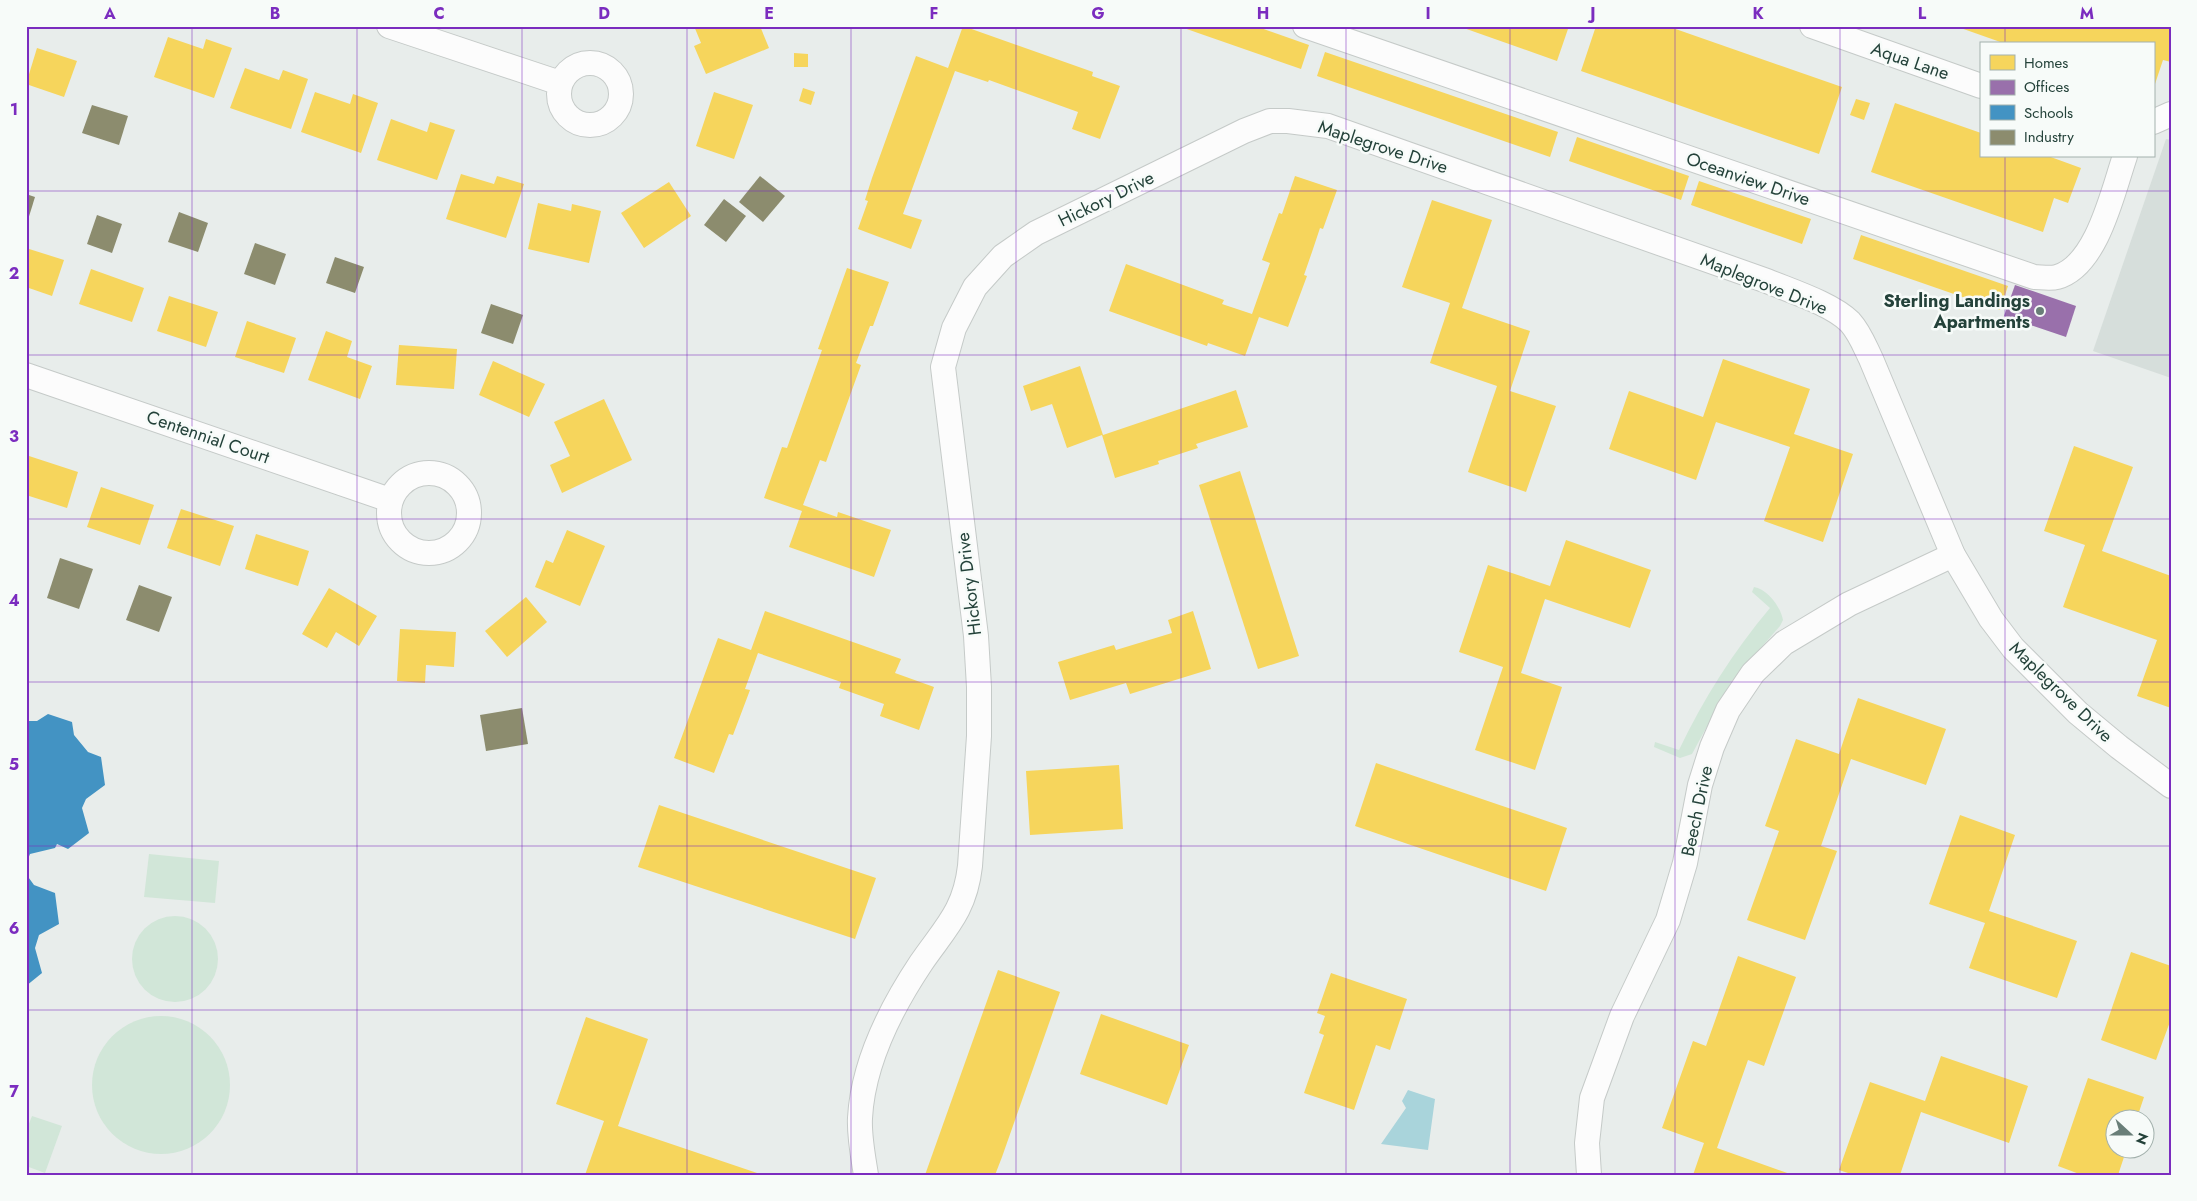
<svg xmlns="http://www.w3.org/2000/svg" width="2197" height="1201" viewBox="0 0 2197 1201" font-family="Jost,sans-serif">
  <style>
    .built { fill: #d6dedb }
    .green { fill: #d1e6d8 }
    .water { fill: #a9d4db }
    .homes { fill: #f6d55c }
    .offices { fill: #9970ab }
    .schools { fill: #4393c3 }
    .industry { fill: #8c8c6e }
    .lines { fill: none; stroke-linecap: round; stroke-linejoin: round }
    .minor-casing { stroke: #c5cac8; stroke-width: 26 }
    .minor { stroke: #fcfcfc; stroke-width: 24 }
    .grid { fill: none; stroke: #7b2cbf; stroke-width: 1; stroke-opacity: 0.55 }
    .poi-dot { fill: #697e78; stroke: #f7fbf9; stroke-width: 2 }
    .labels { text-anchor: middle; stroke-width: 5; stroke-linejoin: round; paint-order: stroke }
    .street-label { font-size: 18px; fill: #24423a; stroke: #f7fbf9 }
    .poi-label { font-size: 18px; font-weight: bold; fill: #24423a; stroke: #f7fbf9; text-anchor: end }
    .neatline { fill: none; stroke: #7b2cbf; stroke-width: 2 }
    .grid-label { font-size: 16px; text-anchor: middle; font-weight: bold; fill: #7b2cbf }
  </style>
  <rect width="100%" height="100%" fill="#e8edeb"/>
  <path class="built" d="M 2166,139 L 2171,140 L 2171,378 L 2093,351 Z"/>
  <g class="green">
    <path d="M 1754,587 C 1767,589 1781,607 1783,620 L 1780,626 L 1731,682 L 1692,754 L 1680,758 L 1654,747 L 1655,742 L 1679,750 C 1704,698 1733,652 1770,608 L 1752,592 Z"/>
    <path d="M 149,854 L 219,861 L 215,903 L 144,897 Z"/>
    <circle cx="175" cy="959" r="43"/>
    <circle cx="161" cy="1085" r="69"/>
    <path d="M 32,1116 L 62,1126 L 45,1173 L 26,1166 L 26,1131 Z"/>
  </g>
  <path class="water" d="M 1408,1090 L 1435,1099 L 1428,1150 L 1381,1144 L 1406,1108 L 1402,1101 Z"/>
  <g class="homes">
    <path d="M 694,26 L 760,26 L 769,48 L 706,74 L 694,46 L 701,43 Z"/>
    <path d="M 963,26 L 1093,72 L 1092,76 L 1120,86 L 1100,139 L 1072,129 L 1078,112 L 989,80 L 988,82 L 955,71 L 903,214 L 922,220 L 911,249 L 858,229 L 868,201 L 865,200 L 872,178 L 916,56 L 948,68 Z"/>
    <path d="M 1178,26 L 1255,26 L 1309,45 L 1301,69 Z"/>
    <path d="M 1458,26 L 1569,26 L 1557,61 Z"/>
    <path d="M 1596,26 L 1667,26 L 1842,87 L 1819,154 L 1581,71 Z"/>
    <path d="M 1955,26 L 2171,26 L 2171,62 L 2163,60 L 2154,87 L 2153,44 L 2006,44 Z"/>
    <path d="M 168,37 L 203,49 L 206,39 L 232,48 L 214,98 L 154,77 Z"/>
    <path d="M 37,48 L 77,61 L 64,97 L 26,84 Z"/>
    <path d="M 1325,52 L 1558,132 L 1550,157 L 1317,76 Z"/>
    <path d="M 794,53 L 808,54 L 808,67 L 794,67 Z"/>
    <path d="M 245,68 L 279,80 L 283,70 L 308,79 L 291,129 L 230,108 Z"/>
    <path d="M 803,88 L 815,92 L 811,105 L 799,101 Z"/>
    <path d="M 315,92 L 350,104 L 353,94 L 378,103 L 361,153 L 301,132 Z"/>
    <path d="M 714,92 L 753,105 L 734,159 L 696,146 Z"/>
    <path d="M 1856,99 L 1870,103 L 1864,120 L 1850,115 Z"/>
    <path d="M 1895,103 L 1981,133 L 1981,156 L 2048,156 L 2081,168 L 2068,203 L 2054,198 L 2043,232 L 1871,172 Z"/>
    <path d="M 391,119 L 427,132 L 430,122 L 455,130 L 437,180 L 377,160 Z"/>
    <path d="M 1577,137 L 1689,176 L 1681,200 L 1569,161 Z"/>
    <path d="M 461,174 L 494,184 L 497,176 L 524,184 L 506,238 L 446,219 Z"/>
    <path d="M 1295,176 L 1337,190 L 1323,229 L 1320,228 L 1312,252 L 1304,275 L 1307,276 L 1288,327 L 1259,317 L 1245,356 L 1208,343 L 1207,346 L 1109,311 L 1126,264 L 1224,300 L 1222,304 L 1252,314 L 1270,263 L 1262,260 L 1279,213 L 1282,214 Z"/>
    <path d="M 1699,181 L 1811,219 L 1802,244 L 1691,205 Z"/>
    <path d="M 669,182 L 691,216 L 644,248 L 621,213 Z"/>
    <path d="M 1432,200 L 1492,220 L 1462,308 L 1530,331 L 1510,391 L 1556,406 L 1526,492 L 1468,472 L 1497,386 L 1430,363 L 1450,303 L 1402,287 Z"/>
    <path d="M 538,203 L 571,211 L 572,204 L 601,211 L 589,263 L 528,249 Z"/>
    <path d="M 1861,235 L 2008,286 L 2000,310 L 1853,259 Z"/>
    <path d="M 26,248 L 64,260 L 52,296 L 26,287 Z"/>
    <path d="M 847,268 L 889,282 L 873,326 L 870,326 L 856,363 L 861,365 L 826,462 L 820,460 L 803,505 L 837,517 L 838,512 L 891,530 L 874,577 L 789,547 L 802,511 L 764,498 L 782,447 L 787,448 L 822,350 L 818,349 Z"/>
    <path d="M 91,269 L 144,288 L 132,322 L 79,304 Z"/>
    <path d="M 169,296 L 218,312 L 206,347 L 157,331 Z"/>
    <path d="M 247,321 L 296,338 L 284,373 L 235,357 Z"/>
    <path d="M 326,331 L 352,341 L 347,357 L 372,366 L 360,399 L 308,380 Z"/>
    <path d="M 399,345 L 457,349 L 454,389 L 396,385 Z"/>
    <path d="M 1723,359 L 1810,389 L 1794,434 L 1853,454 L 1823,542 L 1764,521 L 1790,447 L 1716,422 L 1696,480 L 1609,449 L 1629,391 L 1703,417 Z"/>
    <path d="M 493,361 L 545,384 L 529,417 L 479,395 Z"/>
    <path d="M 1080,366 L 1103,435 L 1236,390 L 1248,427 L 1196,444 L 1198,448 L 1158,461 L 1159,464 L 1115,478 L 1102,435 L 1067,448 L 1052,404 L 1031,411 L 1023,386 Z"/>
    <path d="M 604,399 L 632,460 L 562,493 L 550,465 L 570,456 L 554,422 Z"/>
    <path d="M 2074,446 L 2133,467 L 2102,551 L 2171,576 L 2171,708 L 2137,696 L 2157,640 L 2063,607 L 2085,545 L 2044,531 Z"/>
    <path d="M 29,456 L 78,472 L 67,508 L 26,495 L 26,466 Z"/>
    <path d="M 1240,471 L 1299,656 L 1258,669 L 1199,485 Z"/>
    <path d="M 101,487 L 154,505 L 140,545 L 87,527 Z"/>
    <path d="M 181,509 L 234,526 L 220,566 L 167,548 Z"/>
    <path d="M 567,530 L 605,546 L 580,606 L 535,587 L 546,560 L 553,563 Z"/>
    <path d="M 256,534 L 309,551 L 298,586 L 245,569 Z"/>
    <path d="M 1566,540 L 1651,570 L 1630,628 L 1545,599 L 1521,673 L 1562,687 L 1535,770 L 1475,750 L 1503,667 L 1459,652 L 1488,565 L 1550,586 Z"/>
    <path d="M 329,588 L 377,616 L 359,646 L 336,632 L 327,648 L 302,634 Z"/>
    <path d="M 526,597 L 547,622 L 507,657 L 485,631 Z"/>
    <path d="M 765,611 L 901,659 L 895,673 L 934,687 L 919,730 L 880,716 L 884,704 L 839,688 L 841,682 L 758,653 L 745,689 L 750,690 L 733,735 L 729,734 L 714,773 L 674,758 L 718,638 L 751,650 Z"/>
    <path d="M 1193,611 L 1211,669 L 1130,694 L 1126,683 L 1070,700 L 1058,662 L 1114,645 L 1116,650 L 1172,633 L 1168,620 Z"/>
    <path d="M 400,629 L 456,632 L 454,667 L 426,665 L 425,683 L 397,681 Z"/>
    <path d="M 1858,698 L 1946,729 L 1926,785 L 1851,759 L 1821,846 L 1837,851 L 1805,940 L 1747,920 L 1779,831 L 1765,826 L 1796,739 L 1839,754 Z"/>
    <path d="M 1376,763 L 1567,828 L 1546,891 L 1355,826 Z"/>
    <path d="M 1119,765 L 1123,829 L 1030,835 L 1026,771 Z"/>
    <path d="M 659,805 L 876,878 L 855,939 L 638,867 Z"/>
    <path d="M 1960,815 L 2015,835 L 1989,911 L 2077,941 L 2057,998 L 1969,968 L 1985,923 L 1929,904 Z"/>
    <path d="M 2131,952 L 2171,966 L 2171,1019 L 2156,1060 L 2101,1040 Z"/>
    <path d="M 1738,956 L 1796,977 L 1764,1066 L 1748,1060 L 1717,1148 L 1793,1175 L 1693,1175 L 1704,1143 L 1662,1128 L 1693,1041 L 1706,1046 Z"/>
    <path d="M 998,970 L 1060,992 L 1002,1157 L 995,1175 L 925,1175 Z"/>
    <path d="M 1331,973 L 1407,999 L 1390,1050 L 1376,1045 L 1354,1110 L 1304,1093 L 1324,1035 L 1319,1033 L 1325,1016 L 1317,1013 Z"/>
    <path d="M 1101,1014 L 1189,1045 L 1167,1105 L 1080,1074 Z"/>
    <path d="M 586,1017 L 648,1039 L 618,1126 L 763,1175 L 585,1175 L 604,1121 L 556,1104 Z"/>
    <path d="M 1941,1056 L 2028,1086 L 2009,1143 L 1921,1112 L 1900,1175 L 1854,1175 L 1839,1170 L 1870,1082 L 1925,1101 Z"/>
    <path d="M 2088,1078 L 2144,1097 L 2137,1118 L 2114,1118 L 2114,1148 L 2127,1148 L 2118,1175 L 2082,1175 L 2058,1166 Z"/>
  </g>
  <path class="offices" d="M 2015,285 L 2076,306 L 2066,337 L 2004,316 Z"/>
  <g class="schools">
    <path d="M 48,714 L 72,722 L 74,735 L 88,752 L 101,757 L 105,785 L 86,799 L 82,808 L 89,833 L 68,849 L 57,844 L 55,848 L 30,854 L 26,864 L 26,721 L 37,721 Z"/>
    <path d="M 26,874 L 34,885 L 55,893 L 59,924 L 39,935 L 35,948 L 42,973 L 26,986 Z"/>
  </g>
  <g class="industry">
    <path d="M 92,105 L 128,116 L 119,145 L 82,133 Z"/>
    <path d="M 760,176 L 785,196 L 763,222 L 739,202 Z"/>
    <path d="M 26,194 L 35,197 L 27,223 L 26,223 Z"/>
    <path d="M 724,199 L 746,216 L 726,242 L 704,225 Z"/>
    <path d="M 179,212 L 208,223 L 198,252 L 168,242 Z"/>
    <path d="M 97,215 L 122,224 L 112,253 L 87,244 Z"/>
    <path d="M 255,243 L 286,254 L 275,285 L 244,274 Z"/>
    <path d="M 335,257 L 364,267 L 355,293 L 326,283 Z"/>
    <path d="M 491,304 L 523,315 L 513,344 L 481,333 Z"/>
    <path d="M 60,558 L 93,569 L 79,609 L 47,598 Z"/>
    <path d="M 139,585 L 172,597 L 159,632 L 126,620 Z"/>
    <path d="M 522,708 L 528,744 L 486,751 L 480,715 Z"/>
  </g>
  <g class="lines">
    <defs>
      <g id="minor">
        <path d="M 389,26 L 560,83"/>
        <path d="M 1305,26 L 2034,277 C 2040,277 2050,279 2057,277 C 2097,266 2113,191 2125,156"/>
        <path d="M 1812,26 L 1981,86"/>
        <circle cx="590" cy="94" r="31"/>
        <path d="M 2153,122 L 2171,114"/>
        <path d="M 26,375 L 390,500"/>
        <circle cx="429" cy="513" r="40"/>
        <path d="M 866,1175 C 863,1156 859,1136 860,1118 C 863,1062 891,1008 921,963 C 945,928 965,911 970,866 L 979,736 L 979,687 L 976,636 L 943,367 L 954,328 L 975,287 L 1003,256 L 1036,233 L 1244,131 L 1270,121 L 1288,121 L 1328,126 L 1767,281 C 1791,291 1832,304 1850,322 C 1860,333 1865,347 1871,359 L 1953,555 L 1991,619 L 2013,648 L 2078,713 L 2119,747 L 2171,786"/>
        <path d="M 1589,1175 L 1587,1143 L 1592,1098 L 1622,1016 L 1668,920 L 1685,863 L 1700,785 L 1712,747 L 1728,710 L 1753,673 L 1784,643 L 1849,604 L 1953,555"/>
      </g>
    </defs>
    <use href="#minor" class="minor-casing"/>
    <use href="#minor" class="minor"/>
  </g>
  <path class="grid" d="M 192,26 L 192,1175M 357,26 L 357,1175M 522,26 L 522,1175M 687,26 L 687,1175M 851,26 L 851,1175M 1016,26 L 1016,1175M 1181,26 L 1181,1175M 1346,26 L 1346,1175M 1510,26 L 1510,1175M 1675,26 L 1675,1175M 1840,26 L 1840,1175M 2005,26 L 2005,44M 2005,156 L 2005,1175M 26,191 L 2171,191M 26,355 L 2171,355M 26,519 L 2171,519M 26,682 L 2171,682M 26,846 L 2171,846M 26,1010 L 2171,1010"/>
  <circle class="poi-dot" cx="2040" cy="311" r="5"/>
  <g class="labels">
    <g class="street-label">
      <text transform="translate(1910 61) rotate(19)" y="6">Aqua Lane</text>
      <text transform="translate(1383 147) rotate(18)" y="6">Maplegrove Drive</text>
      <text transform="translate(1748 179) rotate(19)" y="6">Oceanview Drive</text>
      <text transform="translate(1106 199) rotate(-26)" y="6">Hickory Drive</text>
      <text transform="translate(1764 284) rotate(22)" y="6">Maplegrove Drive</text>
      <text transform="translate(208 437) rotate(19)" y="6">Centennial Court</text>
      <text transform="translate(969 584) rotate(-97)" y="6">Hickory Drive</text>
      <text transform="translate(2061 692) rotate(44)" y="6">Maplegrove Drive</text>
      <text transform="translate(1697 811) rotate(-78)" y="6">Beech Drive</text>
    </g>
    <g class="poi-label">
      <text x="2030" y="307">Sterling Landings<tspan x="2030" dy="21">Apartments</tspan></text>
    </g>
  </g>
  <rect width="2197" height="1201" fill="none" stroke="#f7fbf9" stroke-width="55"/>
  <rect x="1980" y="42" width="175" height="115" fill="#f7fbf9" stroke="#a3b1ad"/>
  <rect x="1990" y="55" width="25" height="15" fill="#f6d55c" stroke="#a3b1ad"/>
  <text x="2024" y="68" font-size="15" fill="#24423a">Homes</text>
  <rect x="1990" y="80" width="25" height="15" fill="#9970ab" stroke="#a3b1ad"/>
  <text x="2024" y="92" font-size="15" fill="#24423a">Offices</text>
  <rect x="1990" y="105" width="25" height="15" fill="#4393c3" stroke="#a3b1ad"/>
  <text x="2024" y="118" font-size="15" fill="#24423a">Schools</text>
  <rect x="1990" y="130" width="25" height="15" fill="#8c8c6e" stroke="#a3b1ad"/>
  <text x="2024" y="142" font-size="15" fill="#24423a">Industry</text>
  <g transform="translate(2130 1134) rotate(111)"><circle r="24" fill="#f7fbf9" stroke="#a3b1ad"/>
  <path d="M0-4L9 19L0 12L-9 19Z" fill="#697e78"/>
  <text y="-8" font-size="14" font-weight="bold" text-anchor="middle" fill="#24423a">N</text>
  </g>
  <rect x="28" y="28" width="2142" height="1146" class="neatline"/>
  <g class="grid-label">
    <text x="110" y="19">A</text>
    <text x="275" y="19">B</text>
    <text x="439" y="19">C</text>
    <text x="604" y="19">D</text>
    <text x="769" y="19">E</text>
    <text x="934" y="19">F</text>
    <text x="1098" y="19">G</text>
    <text x="1263" y="19">H</text>
    <text x="1428" y="19">I</text>
    <text x="1593" y="19">J</text>
    <text x="1758" y="19">K</text>
    <text x="1922" y="19">L</text>
    <text x="2087" y="19">M</text>
    <text x="14" y="115">1</text>
    <text x="14" y="279">2</text>
    <text x="14" y="442">3</text>
    <text x="14" y="606">4</text>
    <text x="14" y="770">5</text>
    <text x="14" y="934">6</text>
    <text x="14" y="1097">7</text>
  </g>
</svg>
